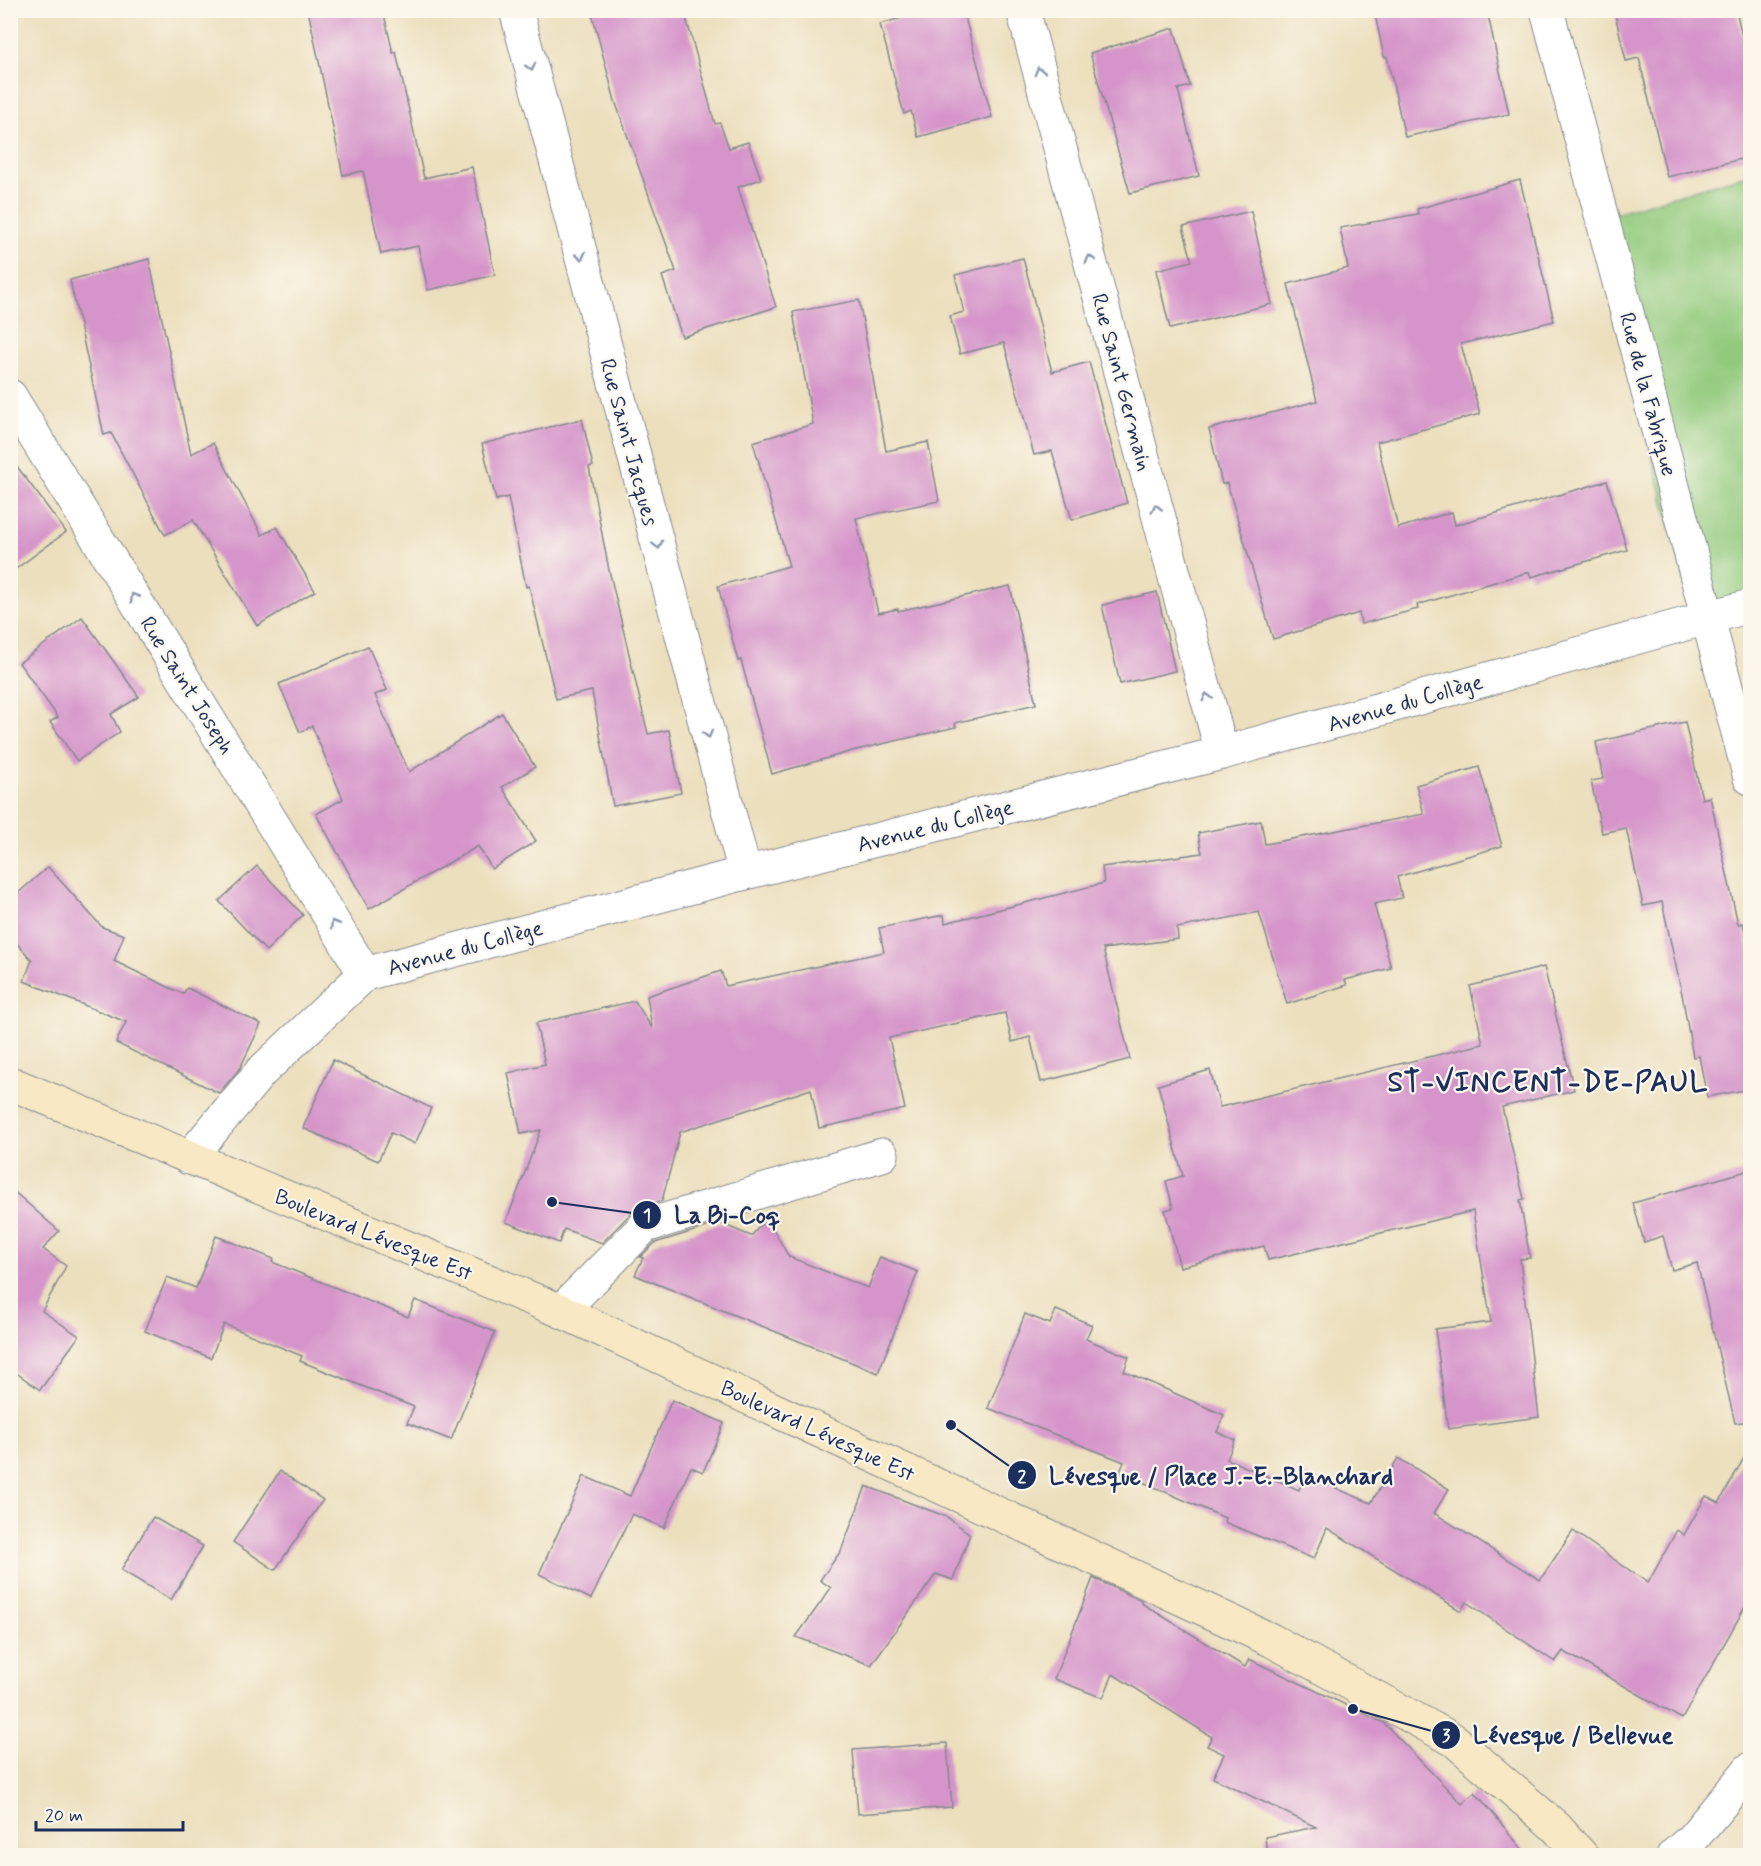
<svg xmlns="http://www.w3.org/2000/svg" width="1761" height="1866" viewBox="0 0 1761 1866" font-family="Mynerve,sans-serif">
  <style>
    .green { fill: #92ca7d; stroke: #567c6e; stroke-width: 1.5 }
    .building { fill: #d695ca }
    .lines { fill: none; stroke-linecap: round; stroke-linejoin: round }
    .street-casing { stroke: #84878e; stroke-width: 35 }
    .secondary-casing { stroke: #84878e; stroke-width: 35 }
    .street { stroke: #fff; stroke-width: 33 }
    .secondary { stroke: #f8e8c3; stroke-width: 33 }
    .oneway { stroke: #8d97ae }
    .labels { text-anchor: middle; stroke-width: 4.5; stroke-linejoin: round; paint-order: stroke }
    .street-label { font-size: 22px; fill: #1b2f5e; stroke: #fbf7ec }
    .district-label { font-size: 28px; font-weight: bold; letter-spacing: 1.5px; fill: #1b2f5e; stroke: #fbf7ec }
    .leader { fill: none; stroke: #1b2f5e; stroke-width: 2 }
    .callout-dot { fill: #1b2f5e; stroke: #fbf7ec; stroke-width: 2 }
    .mark-label { font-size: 18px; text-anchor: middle; font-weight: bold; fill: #fff }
    .callout-label { font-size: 24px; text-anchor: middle; font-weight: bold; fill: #1b2f5e; stroke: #fbf7ec; stroke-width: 4.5; stroke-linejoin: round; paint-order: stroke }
  </style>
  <rect width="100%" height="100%" fill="#fbf7ec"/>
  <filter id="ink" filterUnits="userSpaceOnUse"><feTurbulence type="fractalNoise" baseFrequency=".0167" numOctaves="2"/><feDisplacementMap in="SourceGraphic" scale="12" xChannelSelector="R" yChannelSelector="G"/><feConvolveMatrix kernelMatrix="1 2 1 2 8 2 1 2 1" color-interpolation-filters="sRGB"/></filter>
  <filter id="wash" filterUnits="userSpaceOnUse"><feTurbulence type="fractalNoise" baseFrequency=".008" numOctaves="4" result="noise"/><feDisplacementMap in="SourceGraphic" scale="24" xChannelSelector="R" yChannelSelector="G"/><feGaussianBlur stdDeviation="1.35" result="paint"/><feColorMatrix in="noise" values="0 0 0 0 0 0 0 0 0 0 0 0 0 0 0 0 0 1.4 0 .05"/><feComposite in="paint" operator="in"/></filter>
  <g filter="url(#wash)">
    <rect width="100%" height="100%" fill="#ecdfbd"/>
    <path class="green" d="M 1750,174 L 1750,609 L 1696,624 L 1590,220 Z"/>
    <g id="blocks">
      <g class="building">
        <path d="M 308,10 L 383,10 L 393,53 L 396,52 L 424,178 L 472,167 L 495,275 L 428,290 L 418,246 L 381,254 L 363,171 L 343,175 Z"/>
        <path d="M 591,10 L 684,10 L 715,124 L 720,123 L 729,148 L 748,142 L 761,179 L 738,187 L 776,307 L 682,337 L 662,276 L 676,271 L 615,101 Z"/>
        <path d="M 930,10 L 963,10 L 992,117 L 918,137 L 911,111 L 904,114 L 880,24 Z"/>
        <path d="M 1374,10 L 1487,10 L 1509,114 L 1405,137 L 1387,57 L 1384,57 Z"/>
        <path d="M 1614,10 L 1736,10 L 1750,71 L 1750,157 L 1667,177 L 1639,58 L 1626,61 Z"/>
        <path d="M 1174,28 L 1190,86 L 1178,89 L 1199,176 L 1130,193 L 1090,53 Z"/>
        <path d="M 1520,180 L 1554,321 L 1461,344 L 1480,414 L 1377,442 L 1398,528 L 1452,512 L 1455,525 L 1607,481 L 1627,550 L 1531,577 L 1529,572 L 1417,605 L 1418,609 L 1361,624 L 1359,613 L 1273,639 L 1227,483 L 1222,484 L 1209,429 L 1317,401 L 1288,284 L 1348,268 L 1340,228 L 1418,214 L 1417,209 Z"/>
        <path d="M 1251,211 L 1272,304 L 1170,329 L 1156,270 L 1192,261 L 1183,227 Z"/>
        <path d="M 1023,258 L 1052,372 L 1089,362 L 1127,503 L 1072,520 L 1052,451 L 1034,455 L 1004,343 L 960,354 L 950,316 L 964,312 L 955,275 Z"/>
        <path d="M 149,259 L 191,454 L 213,443 L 262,535 L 277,527 L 315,591 L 257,626 L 193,520 L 165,535 L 111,433 L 104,435 L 70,280 Z"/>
        <path d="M 859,300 L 886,451 L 928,442 L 939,501 L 856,518 L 878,613 L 898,609 L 898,611 L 1010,586 L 1036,704 L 955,723 L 956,727 L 856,750 L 772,774 L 741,660 L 738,661 L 718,586 L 789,566 L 753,442 L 813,424 L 793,312 Z"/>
        <path d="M 582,419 L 593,466 L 589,467 L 609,570 L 648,734 L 669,730 L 681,793 L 613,806 L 592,691 L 556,699 L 529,586 L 526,587 L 508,497 L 496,500 L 482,444 Z"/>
        <path d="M 10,457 L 66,532 L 10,573 Z"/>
        <path d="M 1157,592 L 1175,671 L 1120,684 L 1102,605 Z"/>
        <path d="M 82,617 L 139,697 L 111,714 L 120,732 L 77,761 L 50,722 L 58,717 L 19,663 Z"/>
        <path d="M 368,646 L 387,690 L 375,695 L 409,772 L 502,713 L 535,767 L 502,787 L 536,841 L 492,869 L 478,846 L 369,909 L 316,814 L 343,799 L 312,726 L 300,732 L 279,684 Z"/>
        <path d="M 1685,722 L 1702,799 L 1710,797 L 1738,924 L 1743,923 L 1750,954 L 1750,1089 L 1707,1097 L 1699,1056 L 1693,1057 L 1682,994 L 1662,902 L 1643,906 L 1626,828 L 1602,833 L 1591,781 L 1603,779 L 1596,742 Z"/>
        <path d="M 1479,767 L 1502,846 L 1397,877 L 1402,898 L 1374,904 L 1391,968 L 1345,980 L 1347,985 L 1287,1004 L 1259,912 L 1177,928 L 1178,939 L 1103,949 L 1130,1059 L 1041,1082 L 1030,1037 L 1012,1042 L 1005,1013 L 889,1038 L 905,1109 L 819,1128 L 811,1089 L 680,1132 L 662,1201 L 640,1208 L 632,1212 L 602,1243 L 564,1229 L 559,1243 L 506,1222 L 541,1130 L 521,1134 L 508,1073 L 545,1064 L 536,1023 L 635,1001 L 652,1028 L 647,996 L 721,971 L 726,986 L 884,952 L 879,928 L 944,915 L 945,923 L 1104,883 L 1102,867 L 1202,853 L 1198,833 L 1261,821 L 1265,844 L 1424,814 L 1416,785 Z"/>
        <path d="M 257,866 L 303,915 L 266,951 L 219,901 Z"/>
        <path d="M 48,867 L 102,927 L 124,935 L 114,961 L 183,994 L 187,988 L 261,1024 L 240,1068 L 219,1093 L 116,1043 L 126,1022 L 24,981 L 32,960 L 10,936 L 10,900 Z"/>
        <path d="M 1544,967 L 1574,1090 L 1502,1107 L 1524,1199 L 1520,1200 L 1530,1258 L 1520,1259 L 1539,1417 L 1448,1429 L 1435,1329 L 1491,1322 L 1473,1211 L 1268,1260 L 1264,1246 L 1180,1267 L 1165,1210 L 1173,1208 L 1166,1181 L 1183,1176 L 1158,1085 L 1210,1070 L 1220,1107 L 1483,1044 L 1470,986 Z"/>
        <path d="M 333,1060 L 431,1108 L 415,1144 L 391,1133 L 378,1161 L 303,1128 Z"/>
        <path d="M 1750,1170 L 1750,1421 L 1735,1423 L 1697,1263 L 1672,1270 L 1663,1236 L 1644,1242 L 1633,1203 Z"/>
        <path d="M 10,1188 L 59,1231 L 43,1249 L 66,1266 L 42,1311 L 79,1336 L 40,1390 L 11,1369 L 10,1370 Z"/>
        <path d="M 767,1218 L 789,1257 L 868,1288 L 880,1257 L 918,1272 L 878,1373 L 635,1275 L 643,1258 L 640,1257 L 655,1243 L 720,1223 L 751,1236 Z"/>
        <path d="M 216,1236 L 274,1259 L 272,1262 L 408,1317 L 415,1300 L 495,1332 L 451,1440 L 407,1423 L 414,1407 L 300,1361 L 302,1356 L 224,1324 L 211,1358 L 145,1331 L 167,1277 L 196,1288 Z"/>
        <path d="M 1056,1310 L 1092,1325 L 1086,1339 L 1129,1357 L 1124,1371 L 1224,1415 L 1217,1432 L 1235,1440 L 1227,1459 L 1299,1490 L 1305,1475 L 1371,1503 L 1398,1458 L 1449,1489 L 1434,1513 L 1540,1580 L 1573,1531 L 1648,1583 L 1677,1530 L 1684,1535 L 1706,1496 L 1719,1503 L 1750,1447 L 1750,1598 L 1682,1719 L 1563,1651 L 1555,1662 L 1466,1602 L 1461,1611 L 1327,1528 L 1314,1559 L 1224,1522 L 1225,1518 L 1120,1472 L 1124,1462 L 988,1408 L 1025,1314 L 1050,1324 Z"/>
        <path d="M 672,1400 L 724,1423 L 703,1472 L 691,1467 L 664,1528 L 632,1514 L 591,1599 L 539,1574 L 584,1476 L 630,1496 Z"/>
        <path d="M 280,1471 L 323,1500 L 275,1570 L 233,1542 Z"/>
        <path d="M 866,1486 L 947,1517 L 970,1534 L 953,1580 L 936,1574 L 871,1665 L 796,1637 L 831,1588 L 820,1580 L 841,1551 Z"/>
        <path d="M 153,1517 L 203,1546 L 171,1600 L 121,1570 Z"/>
        <path d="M 1093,1578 L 1142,1601 L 1141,1603 L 1245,1667 L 1249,1659 L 1384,1723 L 1462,1804 L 1475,1792 L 1528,1856 L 1267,1856 L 1265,1837 L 1316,1827 L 1213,1778 L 1224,1754 L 1207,1746 L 1212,1737 L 1113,1674 L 1103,1698 L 1054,1679 Z"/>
        <path d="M 947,1743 L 952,1807 L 858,1814 L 853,1750 Z"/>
      </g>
    </g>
  </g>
  <g filter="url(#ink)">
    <use href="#blocks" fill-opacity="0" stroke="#84878e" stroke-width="1.5"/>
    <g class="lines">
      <defs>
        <g id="street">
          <path d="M 516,10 L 745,873"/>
          <path d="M 1023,10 L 1222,753"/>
          <path d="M 1547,10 L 1750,778"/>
          <path d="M 10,396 L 365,974"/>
          <path d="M 189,1158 L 261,1072 L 365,974 L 745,873 L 1222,753 L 1750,606"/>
          <path d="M 561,1311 L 645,1226 L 882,1155"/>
          <path d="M 1673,1856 L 1692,1839 L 1750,1769"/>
        </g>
        <path id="secondary" d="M 10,1083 L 561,1311 L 1271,1640 L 1454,1740 L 1556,1827 L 1582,1856"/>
      </defs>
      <use href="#street" class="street-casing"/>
      <use href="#secondary" class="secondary-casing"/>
      <use href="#street" class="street"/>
      <use href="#secondary" class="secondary"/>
    </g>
    <defs><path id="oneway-chevron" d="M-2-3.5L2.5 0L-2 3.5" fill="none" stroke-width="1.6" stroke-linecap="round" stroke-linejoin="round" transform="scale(1.5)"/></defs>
    <g class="oneway">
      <use href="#oneway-chevron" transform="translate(531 67) rotate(75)"/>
      <use href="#oneway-chevron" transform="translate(1039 71) rotate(-105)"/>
      <use href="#oneway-chevron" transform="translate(581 256) rotate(75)"/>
      <use href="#oneway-chevron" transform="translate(1090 259) rotate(-105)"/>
      <use href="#oneway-chevron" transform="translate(1156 508) rotate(-105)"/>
      <use href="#oneway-chevron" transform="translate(658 545) rotate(75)"/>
      <use href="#oneway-chevron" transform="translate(134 597) rotate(-122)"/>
      <use href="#oneway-chevron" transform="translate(1207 697) rotate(-105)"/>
      <use href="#oneway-chevron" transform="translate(708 734) rotate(75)"/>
      <use href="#oneway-chevron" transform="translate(334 924) rotate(-122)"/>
    </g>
  </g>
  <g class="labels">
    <g class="street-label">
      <text transform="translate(1123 382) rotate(75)" y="8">Rue Saint Germain</text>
      <text transform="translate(1649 394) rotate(75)" y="8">Rue de la Fabrique</text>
      <text transform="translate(630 442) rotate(75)" y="8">Rue Saint Jacques</text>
      <text transform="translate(188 685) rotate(58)" y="8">Rue Saint Joseph</text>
      <text transform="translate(1405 702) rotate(-16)" y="8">Avenue du Collège</text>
      <text transform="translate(935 825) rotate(-14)" y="8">Avenue du Collège</text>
      <text transform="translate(465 947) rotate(-15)" y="8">Avenue du Collège</text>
      <text transform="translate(374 1234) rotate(22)" y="8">Boulevard Lévesque Est</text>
      <text transform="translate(818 1430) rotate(25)" y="8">Boulevard Lévesque Est</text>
    </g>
    <g class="district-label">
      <text x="1548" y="1091">ST-VINCENT-DE-PAUL</text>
    </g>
  </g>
  <path class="leader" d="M552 1202L647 1215M951 1425L1022 1475M1353 1709L1446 1735"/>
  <g class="callout-dot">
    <circle cx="552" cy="1202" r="6"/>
    <circle cx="951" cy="1425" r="6"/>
    <circle cx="1353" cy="1709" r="6"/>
    <circle cx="647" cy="1215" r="15"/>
    <circle cx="1022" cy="1475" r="15"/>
    <circle cx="1446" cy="1735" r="15"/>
  </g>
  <g class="mark-label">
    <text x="647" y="1221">1</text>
    <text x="1022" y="1482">2</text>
    <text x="1446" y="1741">3</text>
  </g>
  <g class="callout-label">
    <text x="727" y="1223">La Bi-Coq</text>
    <text x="1221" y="1484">Lévesque / Place J.-E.-Blanchard</text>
    <text x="1573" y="1743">Lévesque / Bellevue</text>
  </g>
  <rect width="1761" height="1866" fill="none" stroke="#fbf7ec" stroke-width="36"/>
  <path d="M36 1821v9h147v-9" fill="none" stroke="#1b2f5e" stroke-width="3"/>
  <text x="45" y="1821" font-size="18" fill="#1b2f5e" stroke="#fbf7ec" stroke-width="4.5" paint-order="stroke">20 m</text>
</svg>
